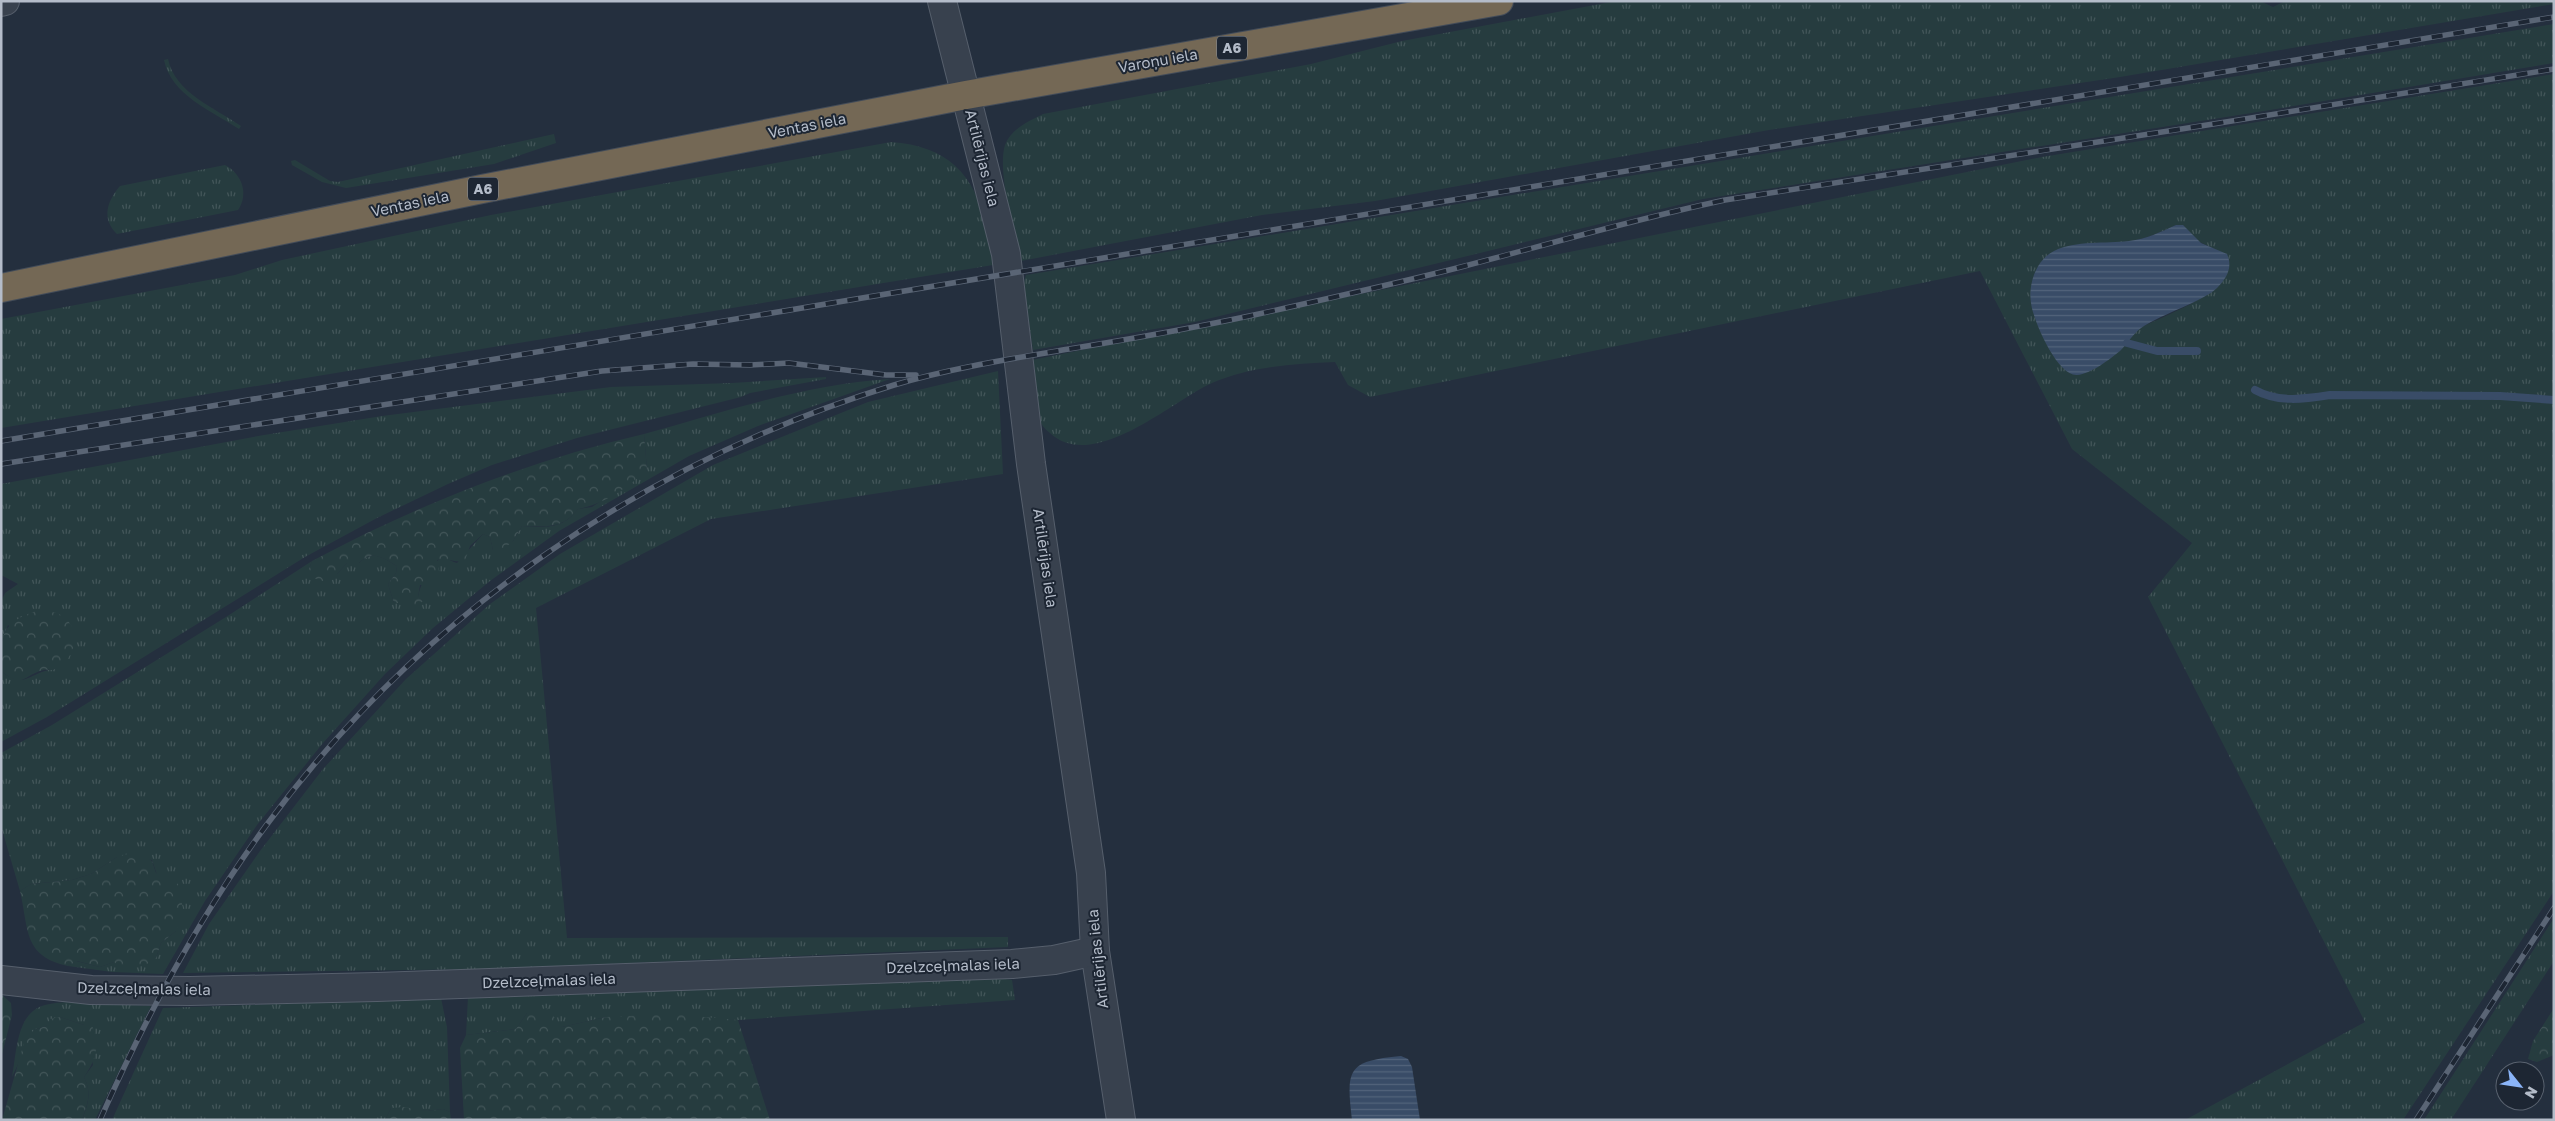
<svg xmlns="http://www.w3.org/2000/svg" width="2555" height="1121" viewBox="0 0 2555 1121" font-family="'Golos Text',sans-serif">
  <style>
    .grass { fill: url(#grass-tufts); fill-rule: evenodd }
    .forest { fill: url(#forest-crowns) }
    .water { fill: url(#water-rules) }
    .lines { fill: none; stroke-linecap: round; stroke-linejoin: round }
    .stream { stroke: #394c67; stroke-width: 8 }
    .minor-casing { stroke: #565f6c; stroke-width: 30 }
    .highway-casing { stroke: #434c59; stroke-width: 30 }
    .minor { stroke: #38414e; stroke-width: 28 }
    .highway { stroke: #746855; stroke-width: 28 }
    .rail-casing { stroke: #5a6575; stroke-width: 5.5 }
    .rail { stroke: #1d2633; stroke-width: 4; stroke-dasharray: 11; stroke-linecap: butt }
    .labels { text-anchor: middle; stroke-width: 4; stroke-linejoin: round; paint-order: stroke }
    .shield { fill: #1d2633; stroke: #878f9c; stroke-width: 1 }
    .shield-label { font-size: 14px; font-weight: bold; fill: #b4bcc9 }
    .street-label { font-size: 15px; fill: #b4bcc9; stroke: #1d2633 }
  </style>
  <defs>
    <pattern id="grass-tufts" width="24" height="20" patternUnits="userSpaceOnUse" patternTransform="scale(1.25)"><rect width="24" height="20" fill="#263c3f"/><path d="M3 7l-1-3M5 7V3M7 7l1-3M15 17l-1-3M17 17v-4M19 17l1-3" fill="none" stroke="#435659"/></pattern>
    <pattern id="forest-crowns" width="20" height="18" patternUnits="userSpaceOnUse" patternTransform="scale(1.25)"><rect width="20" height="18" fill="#263c3f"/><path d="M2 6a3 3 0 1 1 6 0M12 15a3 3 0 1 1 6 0" fill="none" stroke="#435659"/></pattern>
    <pattern id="water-rules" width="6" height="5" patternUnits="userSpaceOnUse" patternTransform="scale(1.25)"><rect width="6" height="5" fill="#394c67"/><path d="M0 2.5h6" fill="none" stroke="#53647b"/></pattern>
  </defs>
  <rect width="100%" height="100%" fill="#242f3e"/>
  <g class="grass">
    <path d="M 1616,1 L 2260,1 L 2273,7 L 2285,1 L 2554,1 L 2554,4 L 2120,77 L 1769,130 L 1375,201 L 1262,215 L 1021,261 C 1014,236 997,169 1005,145 C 1011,129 1029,121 1043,114 L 1311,64 L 1402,41 Z"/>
    <path d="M 2554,24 L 2554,63 L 2264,111 L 1703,199 L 1195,322 L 1033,350 L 1023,285 L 1026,275 Z"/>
    <path d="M 168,59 C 175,93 215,108 241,126 L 239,129 C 212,111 171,95 164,60 Z"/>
    <path d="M 2554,74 L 2554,891 L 2403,1120 L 2185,1120 L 2365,1022 L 2148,597 L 2192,543 L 2072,449 L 1980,271 L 1370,397 L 1348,385 L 1335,362 C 1294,364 1251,366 1212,383 C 1172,401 1095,472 1051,434 C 1045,429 1040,424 1038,416 C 1032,400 1034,377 1032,360 L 2042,157 ZM 2176,225 C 2193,231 2189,237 2202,243 C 2213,249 2220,250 2229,260 C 2231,293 2168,314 2142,327 L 2043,261 C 2069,237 2100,247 2132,241 C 2147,238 2162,232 2176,225 Z"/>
    <path d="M 554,134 L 556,143 L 494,164 L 346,188 L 322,182 L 292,165 L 291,161 L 295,160 L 330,181 L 338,182 Z"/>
    <path d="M 891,142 C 947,146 974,173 987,227 C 990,239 993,251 993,265 L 1,428 L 1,319 L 235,275 L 282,260 L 491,215 Z"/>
    <path d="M 225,165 C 242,174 249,194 238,210 L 117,234 C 101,219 107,201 120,186 Z"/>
    <path d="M 998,371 L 1003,474 L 711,519 L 536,608 L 567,938 L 1008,937 L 1008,947 L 490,969 L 183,973 L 209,924 L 260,851 L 323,769 L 406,679 L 490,604 L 560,554 L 713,465 L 868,402 Z"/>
    <path d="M 826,377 L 826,379 L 750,393 L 741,397 L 577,438 L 492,465 L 448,484 L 377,518 L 305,557 L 47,717 L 1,742 L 1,671 C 26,691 29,671 56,669 L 8,625 L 1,643 L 1,602 L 5,593 L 18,584 L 1,575 L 1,484 L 264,435 L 382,416 L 611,387 L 732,383 Z"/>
    <path d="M 890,379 L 758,426 L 689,456 L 559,531 L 490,581 L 433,628 L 385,674 L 323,743 L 257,825 L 205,901 L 163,974 L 112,972 L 68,966 L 76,961 L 100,967 L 114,962 L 156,958 L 161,943 L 176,931 L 152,860 L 117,857 L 91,874 L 72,880 L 31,884 L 20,891 L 1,826 L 1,753 L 52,725 L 226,617 L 312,561 L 309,569 L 337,574 L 347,563 L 359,563 C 373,549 383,558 397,566 L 396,573 L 388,584 L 394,603 L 423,601 L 418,598 C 419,587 432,557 445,558 C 448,559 453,562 457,563 L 483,534 L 490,537 L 493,550 L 513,541 L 522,526 C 546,527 562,530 578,509 L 592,507 L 647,470 L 644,434 C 724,412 806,384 890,379 Z"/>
    <path d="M 2554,918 L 2554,961 L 2451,1120 L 2424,1120 Z"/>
    <path d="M 992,977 L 1012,980 L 1015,1000 L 739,1020 L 606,1017 L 562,1027 L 527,1013 L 516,1029 L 466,1035 L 468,997 Z"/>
    <path d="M 441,998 L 447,1027 L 450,1112 L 443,1109 L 426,1111 L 391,1108 L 385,1120 L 112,1120 L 163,1008 Z"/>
    <path d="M 66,1002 L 151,1006 L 95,1120 L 82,1120 C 88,1104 92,1093 84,1077 L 93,1065 L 84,1025 L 60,1017 L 46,1026 L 34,1030 L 12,1077 C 16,1057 16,1025 33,1011 C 41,1004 55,1003 66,1002 Z"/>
  </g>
  <g class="forest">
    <path d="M 644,434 L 647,470 C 628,487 603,505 578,509 C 562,530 546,526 522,526 L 513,541 L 499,553 L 493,550 L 490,537 L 483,534 L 470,546 L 465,561 C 455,563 447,557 437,560 L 440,577 L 434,585 L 420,585 L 418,597 L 423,601 L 412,610 L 404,610 L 403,603 L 394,603 L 388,584 L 396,573 L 397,566 C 383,558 372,549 359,563 L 347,563 L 337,574 L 323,581 L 313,578 L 309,569 L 312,561 C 417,505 528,461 644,434 Z"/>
    <path d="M 39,610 C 62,612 69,616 77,639 C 72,650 68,666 55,669 C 51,671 47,669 43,670 C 22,676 24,689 1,671 C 1,634 0,623 39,610 Z"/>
    <path d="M 138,851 L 152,861 L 156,873 L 178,884 L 183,909 L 176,931 L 161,943 L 156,958 L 144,966 L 121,967 L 114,962 L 100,967 L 77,961 L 68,966 C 23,956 29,930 20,891 L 31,884 L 72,880 L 91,874 L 117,857 Z"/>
    <path d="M 1,994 L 11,1003 L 12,1015 L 1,1058 Z"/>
    <path d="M 547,1008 L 562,1027 L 606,1017 L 671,1014 L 738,1020 L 770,1120 L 464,1120 L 460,1048 L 466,1035 L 516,1029 L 527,1013 Z"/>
    <path d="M 2554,1008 L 2554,1055 L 2537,1062 L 2528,1059 L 2533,1041 Z"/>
    <path d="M 60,1017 L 84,1025 L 91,1024 C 101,1042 96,1061 84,1077 C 92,1093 88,1103 82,1120 L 2,1120 L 25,1039 L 34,1030 L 46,1026 L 50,1019 Z"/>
    <path d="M 404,1107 L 426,1111 L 443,1109 L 450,1112 L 451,1120 L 385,1120 L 391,1108 Z"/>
  </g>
  <g class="water">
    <path d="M 2176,225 L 2183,225 L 2201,243 L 2227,254 C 2233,267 2227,278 2217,288 C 2205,300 2161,315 2144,326 C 2134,332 2128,343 2120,351 C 2110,359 2091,374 2077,375 C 2057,376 2033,320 2031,303 C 2028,284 2036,260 2054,251 C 2076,240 2106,244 2129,241 C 2146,239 2161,232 2176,225 Z"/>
    <path d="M 1401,1056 L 1408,1059 L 1412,1067 L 1420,1120 L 1352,1120 C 1346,1069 1347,1061 1401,1056 Z"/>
  </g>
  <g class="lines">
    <g class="stream">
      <path d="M 2127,343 L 2157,351 L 2197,351"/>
      <path d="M 2255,390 C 2278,403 2305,399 2330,395 L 2500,396 L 2554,400"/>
    </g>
    <defs>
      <g id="minor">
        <path d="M 942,1 L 1006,254 L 1031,464 L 1091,873 L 1095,951 L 1121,1120"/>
        <path d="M 1,2 L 5,1"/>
        <path d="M 1,980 L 91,990 L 190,991 L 377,987 L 1012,964 L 1054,960 L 1095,951"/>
      </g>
      <path id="highway" d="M 1,288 L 482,189 L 966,95 L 1499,1"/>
    </defs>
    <use href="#minor" class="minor-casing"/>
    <use href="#highway" class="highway-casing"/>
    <use href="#minor" class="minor"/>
    <use href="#highway" class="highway"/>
    <defs>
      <g id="rail">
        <path d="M 1,441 L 2554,17"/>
        <path d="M 1,464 L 602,371 L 693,364 L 750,365 L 789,363 L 886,375 L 916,375"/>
        <path d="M 100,1120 C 145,1018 199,917 265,827 C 420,615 644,462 894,385 C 951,368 1010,359 1069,349 C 1131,339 1193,328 1254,315 C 1322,300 1390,285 1457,268 C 1546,245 1635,219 1725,200 L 2207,125 L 2554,69"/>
        <path d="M 2416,1120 L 2554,908"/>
      </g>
    </defs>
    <use href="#rail" class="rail-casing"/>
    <use href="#rail" class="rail"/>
  </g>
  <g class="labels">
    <g class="shield">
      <rect x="1217" y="36.5" width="30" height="23" rx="4"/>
      <rect x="468" y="177.5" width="30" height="23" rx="4"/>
    </g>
    <g class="shield-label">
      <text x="1232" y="53">A6</text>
      <text x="483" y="194">A6</text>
    </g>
    <g class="street-label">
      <text transform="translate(1158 61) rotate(-10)" y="5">Varoņu iela</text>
      <text transform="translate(807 126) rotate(-11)" y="5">Ventas iela</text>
      <text transform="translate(982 158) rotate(76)" y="5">Artilērijas iela</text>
      <text transform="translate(410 204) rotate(-12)" y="5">Ventas iela</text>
      <text transform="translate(1045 558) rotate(82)" y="5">Artilērijas iela</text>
      <text transform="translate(1098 959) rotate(-96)" y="5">Artilērijas iela</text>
      <text transform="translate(953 966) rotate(-2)" y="5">Dzelzceļmalas iela</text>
      <text transform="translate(549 981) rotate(-2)" y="5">Dzelzceļmalas iela</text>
      <text transform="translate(144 989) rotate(1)" y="5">Dzelzceļmalas iela</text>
    </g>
  </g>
  <rect width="2555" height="1121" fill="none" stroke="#b4bcc9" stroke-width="5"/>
  <g transform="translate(2520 1086) rotate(120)"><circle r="24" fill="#1d2633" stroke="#59626f"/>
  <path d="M0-4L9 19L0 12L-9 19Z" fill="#8ab4f8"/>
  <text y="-8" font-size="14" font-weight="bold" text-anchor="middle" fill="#b4bcc9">N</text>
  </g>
</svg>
